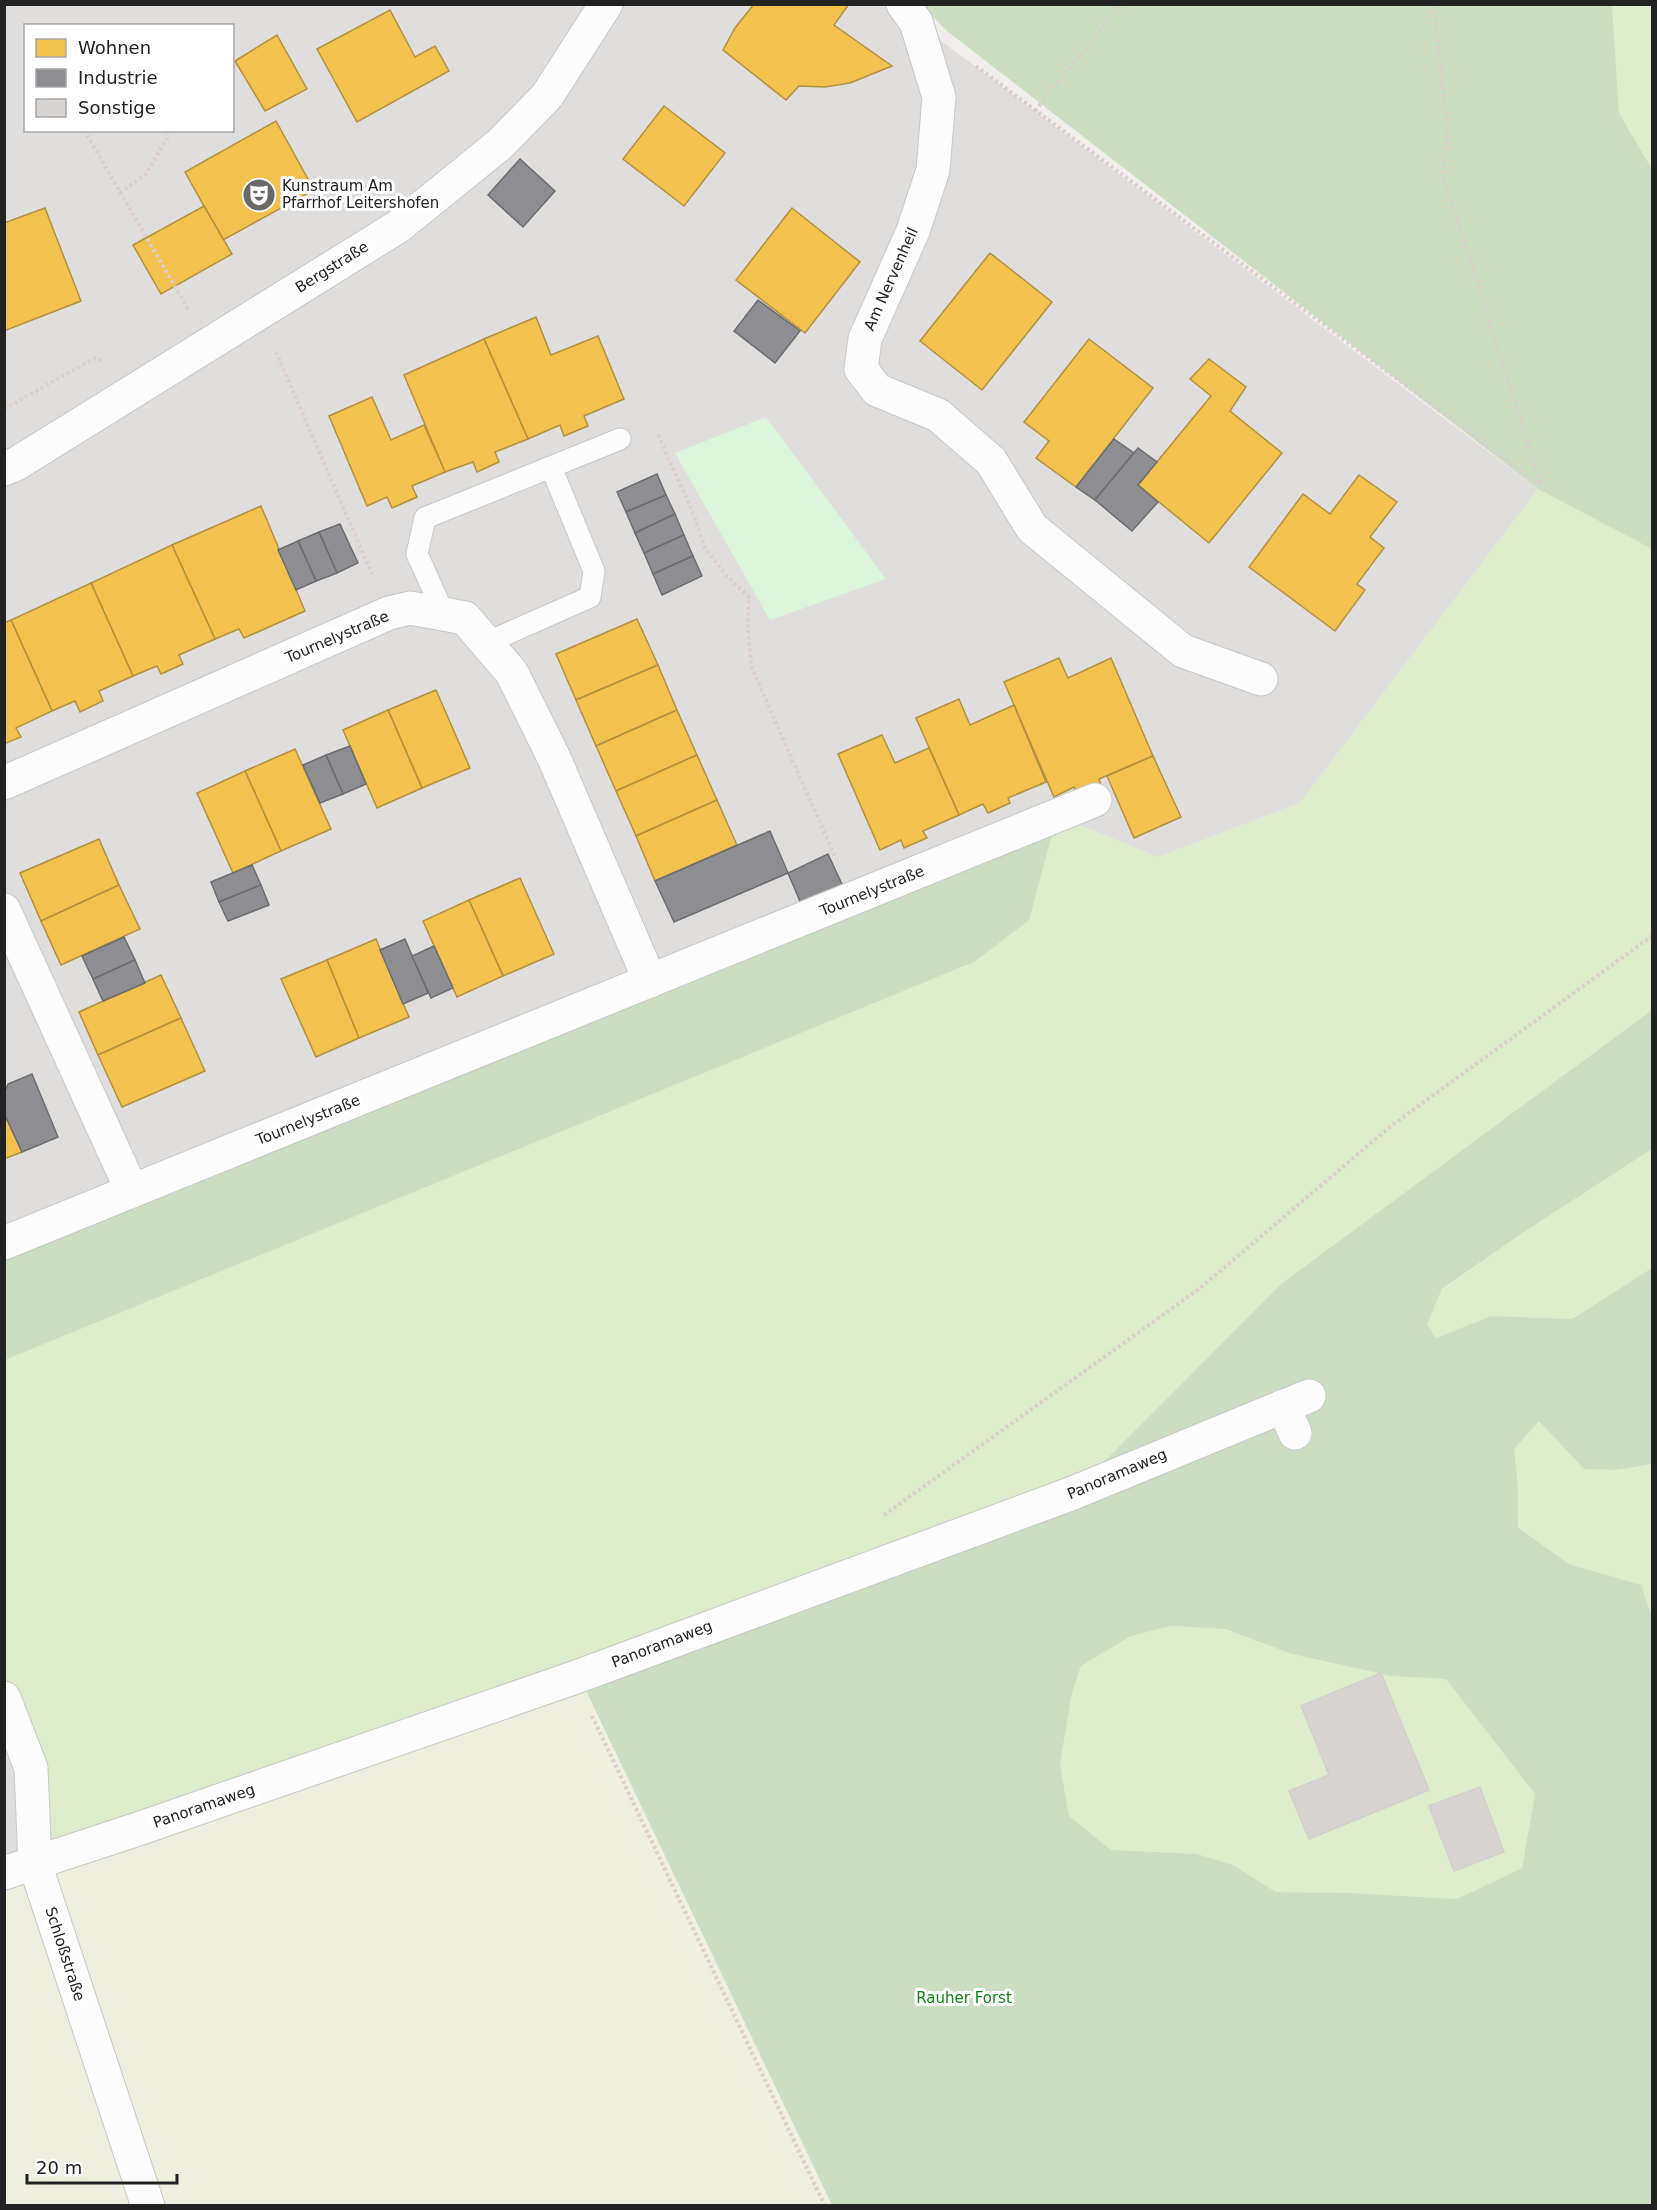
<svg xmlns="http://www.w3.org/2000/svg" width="1657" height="2210" viewBox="0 0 1657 2210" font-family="'DejaVu Sans',sans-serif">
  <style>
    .residential { fill: #dfdedc; fill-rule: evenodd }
    .farmland { fill: #efefdf }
    .grass { fill: #ddeccb }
    .forest { fill: #cbdec1; fill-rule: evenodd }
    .park { fill: #daf5da }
    .homes { fill: #f2c14e; stroke: #b49141; stroke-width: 1.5 }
    .industry { fill: #8d8d92; stroke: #6d6d70; stroke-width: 1.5 }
    .building { fill: #d7d4d2; stroke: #d3d0cc; stroke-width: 1.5 }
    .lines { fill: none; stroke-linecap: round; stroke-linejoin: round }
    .service-casing { stroke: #c9c8c7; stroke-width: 23 }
    .minor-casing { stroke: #c9c8c7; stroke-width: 35 }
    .path { stroke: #dccecd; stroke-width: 4; stroke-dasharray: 3 3; stroke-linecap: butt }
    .service { stroke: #fdfcfc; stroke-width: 21 }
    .minor { stroke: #fdfcfc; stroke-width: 33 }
    .labels { text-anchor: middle; stroke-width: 6; stroke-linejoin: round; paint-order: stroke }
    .poi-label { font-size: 15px; fill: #222; stroke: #fff; text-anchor: start }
    .street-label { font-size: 15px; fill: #222; stroke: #fff }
    .park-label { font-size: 15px; fill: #0c8416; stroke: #fff }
  </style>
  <rect width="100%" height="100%" fill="#f0eeeb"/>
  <g class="residential">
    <path d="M 5,5 L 903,5 L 916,22 L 1538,489 L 1300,803 L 1158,857 L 1057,816 L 5,1243 ZM 26,26 L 232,26 L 232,130 L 26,130 Z"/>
    <path d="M 4,1698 L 35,1864 L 4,1873 Z"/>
  </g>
  <path class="farmland" d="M 579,1676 L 832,2205 L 5,2206 L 5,1873 Z"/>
  <g class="grass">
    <path d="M 1612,5 L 1652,5 L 1652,169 L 1619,113 Z"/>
    <path d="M 1538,489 L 1652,549 L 1652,1010 L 1281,1284 L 1073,1493 L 35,1864 L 5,1698 L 5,1360 L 974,962 L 1057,816 L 1158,857 L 1300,803 Z"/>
    <path d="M 1652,1149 L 1652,1268 L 1572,1319 L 1491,1316 L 1436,1338 L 1426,1324 L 1442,1290 L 1527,1230 Z"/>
    <path d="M 1539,1420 L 1584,1469 L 1616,1470 L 1652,1464 L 1652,1617 L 1641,1585 L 1569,1564 L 1518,1526 L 1518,1488 L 1513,1449 Z"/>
    <path d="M 1171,1626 L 1225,1629 L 1292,1654 L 1391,1676 L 1446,1679 L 1535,1794 L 1522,1868 L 1457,1899 L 1350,1893 L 1276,1892 L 1233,1865 L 1197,1854 L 1111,1850 L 1069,1816 L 1060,1764 L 1072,1693 L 1081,1666 L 1131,1636 Z"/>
  </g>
  <g class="forest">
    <path d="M 921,5 L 1612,5 L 1619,113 L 1652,169 L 1652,549 L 1538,489 L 947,31 Z"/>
    <path d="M 1057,816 L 1029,920 L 974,962 L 5,1360 L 5,1243 Z"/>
    <path d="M 1652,1010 L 1652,1149 L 1527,1230 L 1442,1289 L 1427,1324 L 1436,1338 L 1491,1316 L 1572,1319 L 1652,1268 L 1652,1464 L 1616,1470 L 1584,1469 L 1539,1421 L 1514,1449 L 1518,1488 L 1518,1527 L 1569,1564 L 1641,1585 L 1652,1617 L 1652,2205 L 832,2205 L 579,1676 L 1073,1493 L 1281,1284 ZM 1171,1626 L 1225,1629 L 1292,1654 L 1391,1676 L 1446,1679 L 1535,1794 L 1522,1868 L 1457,1899 L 1350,1893 L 1276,1892 L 1233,1865 L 1197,1854 L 1111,1850 L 1069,1816 L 1060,1764 L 1072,1693 L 1081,1666 L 1131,1636 Z"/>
  </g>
  <path class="park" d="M 766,417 L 886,579 L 770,620 L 675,453 Z"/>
  <g class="homes">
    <path d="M 754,4 L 849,4 L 834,25 L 892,66 L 850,83 L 825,87 L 799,86 L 786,100 L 723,50 L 735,28 Z"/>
    <path d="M 390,10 L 415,57 L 435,46 L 449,71 L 357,122 L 317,49 Z"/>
    <path d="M 277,35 L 307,89 L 265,111 L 235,61 Z"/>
    <path d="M 664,106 L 725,153 L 684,206 L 623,159 Z"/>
    <path d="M 276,121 L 314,190 L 223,240 L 185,172 Z"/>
    <path d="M 204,206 L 232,254 L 161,294 L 133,245 Z"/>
    <path d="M 45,208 L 81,301 L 4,331 L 4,223 Z"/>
    <path d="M 792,208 L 860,262 L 805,333 L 736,280 Z"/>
    <path d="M 990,253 L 1052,302 L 982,390 L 920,341 Z"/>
    <path d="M 536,317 L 551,355 L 598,336 L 624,399 L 584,416 L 588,426 L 564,436 L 560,425 L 528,439 L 484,339 Z"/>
    <path d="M 484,339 L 528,439 L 495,452 L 499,462 L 477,472 L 473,462 L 445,472 L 404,375 Z"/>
    <path d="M 1089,339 L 1153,388 L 1076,487 L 1036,458 L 1049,441 L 1024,422 Z"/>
    <path d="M 1209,359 L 1246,387 L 1230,411 L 1282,453 L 1209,543 L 1138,485 L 1211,396 L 1190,379 Z"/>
    <path d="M 372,397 L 391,440 L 424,425 L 445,472 L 412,486 L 417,497 L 392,508 L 387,497 L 367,506 L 329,416 Z"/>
    <path d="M 1359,475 L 1397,502 L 1370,537 L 1384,548 L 1357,584 L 1365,590 L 1335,631 L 1249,567 L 1303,494 L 1330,514 Z"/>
    <path d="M 261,506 L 305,611 L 244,638 L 239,629 L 215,639 L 172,545 Z"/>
    <path d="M 172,545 L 215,639 L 179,655 L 183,664 L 161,674 L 157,666 L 133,676 L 91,583 Z"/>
    <path d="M 91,583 L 133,676 L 99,691 L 103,701 L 80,712 L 75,701 L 52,711 L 11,620 Z"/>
    <path d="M 637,619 L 658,665 L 576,700 L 556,654 Z"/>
    <path d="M 11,620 L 52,711 L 16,728 L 21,737 L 4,744 L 4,623 Z"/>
    <path d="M 1059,658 L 1068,678 L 1111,658 L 1153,756 L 1099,779 L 1102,788 L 1079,797 L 1074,787 L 1054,797 L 1004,682 Z"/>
    <path d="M 658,665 L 677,710 L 596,746 L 576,700 Z"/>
    <path d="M 436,690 L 470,768 L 422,788 L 388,710 Z"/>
    <path d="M 959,699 L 970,725 L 1014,705 L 1046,782 L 1008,798 L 1010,803 L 988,813 L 983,804 L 959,815 L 916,718 Z"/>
    <path d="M 388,710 L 422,788 L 377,808 L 343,730 Z"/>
    <path d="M 677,710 L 697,755 L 616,791 L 596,746 Z"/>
    <path d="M 882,735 L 895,763 L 929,748 L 959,815 L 923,831 L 927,838 L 904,848 L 901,840 L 880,850 L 838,754 Z"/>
    <path d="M 295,749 L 331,829 L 281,851 L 245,771 Z"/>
    <path d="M 697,755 L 717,800 L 636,836 L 616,791 Z"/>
    <path d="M 1153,756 L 1181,817 L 1134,838 L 1107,776 Z"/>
    <path d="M 245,771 L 281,851 L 233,873 L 197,793 Z"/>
    <path d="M 717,800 L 737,845 L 655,881 L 636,836 Z"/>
    <path d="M 99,839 L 119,885 L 41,921 L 20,873 Z"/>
    <path d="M 520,878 L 554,954 L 503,976 L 469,900 Z"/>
    <path d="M 119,885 L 140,929 L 61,965 L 41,921 Z"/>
    <path d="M 469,900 L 503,976 L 457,997 L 423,921 Z"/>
    <path d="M 376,939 L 409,1017 L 359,1038 L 327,960 Z"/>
    <path d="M 327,960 L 359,1038 L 316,1057 L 281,979 Z"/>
    <path d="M 161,975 L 181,1018 L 98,1055 L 79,1012 Z"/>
    <path d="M 181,1018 L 205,1071 L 122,1107 L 98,1055 Z"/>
    <path d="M 4,1113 L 22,1152 L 4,1159 Z"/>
  </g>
  <g class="industry">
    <path d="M 520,159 L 555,191 L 523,227 L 488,195 Z"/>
    <path d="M 758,300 L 800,331 L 775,363 L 734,331 Z"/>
    <path d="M 1114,439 L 1134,453 L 1095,500 L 1076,487 Z"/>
    <path d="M 1138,448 L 1157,462 L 1138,485 L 1158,502 L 1132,531 L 1095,500 Z"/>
    <path d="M 657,474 L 666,495 L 626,512 L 617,492 Z"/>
    <path d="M 666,495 L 675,514 L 635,533 L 626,512 Z"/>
    <path d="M 675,514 L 684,535 L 644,553 L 635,533 Z"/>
    <path d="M 340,524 L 358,563 L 337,573 L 319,532 Z"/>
    <path d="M 319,532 L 337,573 L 316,581 L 298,541 Z"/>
    <path d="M 684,535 L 693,556 L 653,574 L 644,553 Z"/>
    <path d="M 298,541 L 316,581 L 296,590 L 278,550 Z"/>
    <path d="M 693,556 L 702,576 L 662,595 L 653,574 Z"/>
    <path d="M 350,746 L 366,784 L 343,794 L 326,755 Z"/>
    <path d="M 326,755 L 343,794 L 320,803 L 303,765 Z"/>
    <path d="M 770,831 L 788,873 L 674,922 L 655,881 Z"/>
    <path d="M 828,854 L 847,895 L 805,913 L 788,873 Z"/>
    <path d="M 252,865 L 261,885 L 219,902 L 211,882 Z"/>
    <path d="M 261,885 L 269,905 L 228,921 L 219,902 Z"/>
    <path d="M 124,937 L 135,960 L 93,979 L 82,956 Z"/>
    <path d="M 405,939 L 428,993 L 403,1004 L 380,950 Z"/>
    <path d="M 434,946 L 453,988 L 431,998 L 412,956 Z"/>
    <path d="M 135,960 L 145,983 L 103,1001 L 93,979 Z"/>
    <path d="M 32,1074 L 58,1137 L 22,1152 L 4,1113 L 4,1094 L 8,1084 Z"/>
  </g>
  <g class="building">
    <path d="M 1381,1673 L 1429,1790 L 1309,1839 L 1289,1791 L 1329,1775 L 1301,1706 Z"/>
    <path d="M 1480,1787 L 1504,1852 L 1454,1871 L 1429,1806 Z"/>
  </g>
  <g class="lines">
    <defs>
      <g id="service">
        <path d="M 444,614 L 417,554 L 425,518 L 620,439"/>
        <path d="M 486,643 L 590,597 L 594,571 L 551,467"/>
      </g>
      <g id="minor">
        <path d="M 903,4 L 916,22 L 939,97 L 933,170 L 913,231 L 865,339 L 861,369 L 877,390 L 938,415 L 991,461 L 1032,528 L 1183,651 L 1261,679"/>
        <path d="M 4,469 L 16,464 L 399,226 L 500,144 L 547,96 L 606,4"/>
        <path d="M 4,783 L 389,613 L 410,608 L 465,618 L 512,673 L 554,758 L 650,981"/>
        <path d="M 4,910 L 132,1191"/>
        <path d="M 4,1243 L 1095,800"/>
        <path d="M 1283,1406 L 1295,1433"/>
        <path d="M 4,1698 L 31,1768 L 35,1864 L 148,2206"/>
        <path d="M 4,1873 L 141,1828 L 579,1676 L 1073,1493 L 1309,1396"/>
      </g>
    </defs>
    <use href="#service" class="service-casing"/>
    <use href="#minor" class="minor-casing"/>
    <g class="path">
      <path d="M 1433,4 L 1448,136 L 1443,175 L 1541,485"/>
      <path d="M 976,66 L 1541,486"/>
      <path d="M 1035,111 L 1121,4"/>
      <path d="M 84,130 L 188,309"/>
      <path d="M 120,193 L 146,174 L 167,138 L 168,130"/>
      <path d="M 276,352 L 372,574"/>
      <path d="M 4,409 L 95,358 L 101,361"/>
      <path d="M 658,435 L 693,513 L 705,548 L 726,575 L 749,597 L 748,625 L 751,666 L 836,859"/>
      <path d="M 884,1515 L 1199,1289 L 1391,1126 L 1652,936"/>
      <path d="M 592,1716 L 825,2206"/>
    </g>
    <use href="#service" class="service"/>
    <use href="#minor" class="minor"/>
  </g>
  <defs>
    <symbol id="theatre-disc" viewBox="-11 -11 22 22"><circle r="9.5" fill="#6a6968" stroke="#fff"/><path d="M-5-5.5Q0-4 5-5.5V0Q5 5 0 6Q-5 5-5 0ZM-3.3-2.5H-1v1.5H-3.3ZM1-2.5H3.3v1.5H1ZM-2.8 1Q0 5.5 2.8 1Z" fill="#fff"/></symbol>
  </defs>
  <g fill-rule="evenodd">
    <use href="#theatre-disc" x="240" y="176" width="38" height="38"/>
  </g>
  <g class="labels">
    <g class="poi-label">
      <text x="282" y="191">Kunstraum Am<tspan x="282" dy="17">Pfarrhof Leitershofen</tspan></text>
    </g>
    <g class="street-label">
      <text transform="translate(332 267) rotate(-32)" y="5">Bergstraße</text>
      <text transform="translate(891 279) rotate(-66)" y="5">Am Nervenheil</text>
      <text transform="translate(337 637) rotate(-23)" y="5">Tournelystraße</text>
      <text transform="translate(872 891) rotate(-22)" y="5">Tournelystraße</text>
      <text transform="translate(308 1120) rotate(-22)" y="5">Tournelystraße</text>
      <text transform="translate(1117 1474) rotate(-23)" y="5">Panoramaweg</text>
      <text transform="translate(662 1644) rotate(-21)" y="5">Panoramaweg</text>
      <text transform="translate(204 1806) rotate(-19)" y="5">Panoramaweg</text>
      <text transform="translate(65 1954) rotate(72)" y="5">Schloßstraße</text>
    </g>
    <g class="park-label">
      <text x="964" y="2003">Rauher Forst</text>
    </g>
  </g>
  <rect width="1657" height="2210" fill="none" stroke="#222222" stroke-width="12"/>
  <rect x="24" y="24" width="210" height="108" fill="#ffffff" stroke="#a7a7a7" stroke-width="1.5"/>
  <rect x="36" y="39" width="30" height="18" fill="#f2c14e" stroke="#a7a7a7" stroke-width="1.5"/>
  <text x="78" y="54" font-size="18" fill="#222222">Wohnen</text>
  <rect x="36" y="69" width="30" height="18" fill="#8d8d92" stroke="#a7a7a7" stroke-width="1.5"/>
  <text x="78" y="84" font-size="18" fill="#222222">Industrie</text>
  <rect x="36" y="99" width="30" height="18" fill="#d7d4d2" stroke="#a7a7a7" stroke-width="1.5"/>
  <text x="78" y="114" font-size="18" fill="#222222">Sonstige</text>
  <path d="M27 2174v9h150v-9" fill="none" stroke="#222222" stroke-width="3"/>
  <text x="36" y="2174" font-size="18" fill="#222222" stroke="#ffffff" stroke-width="4.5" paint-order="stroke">20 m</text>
</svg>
